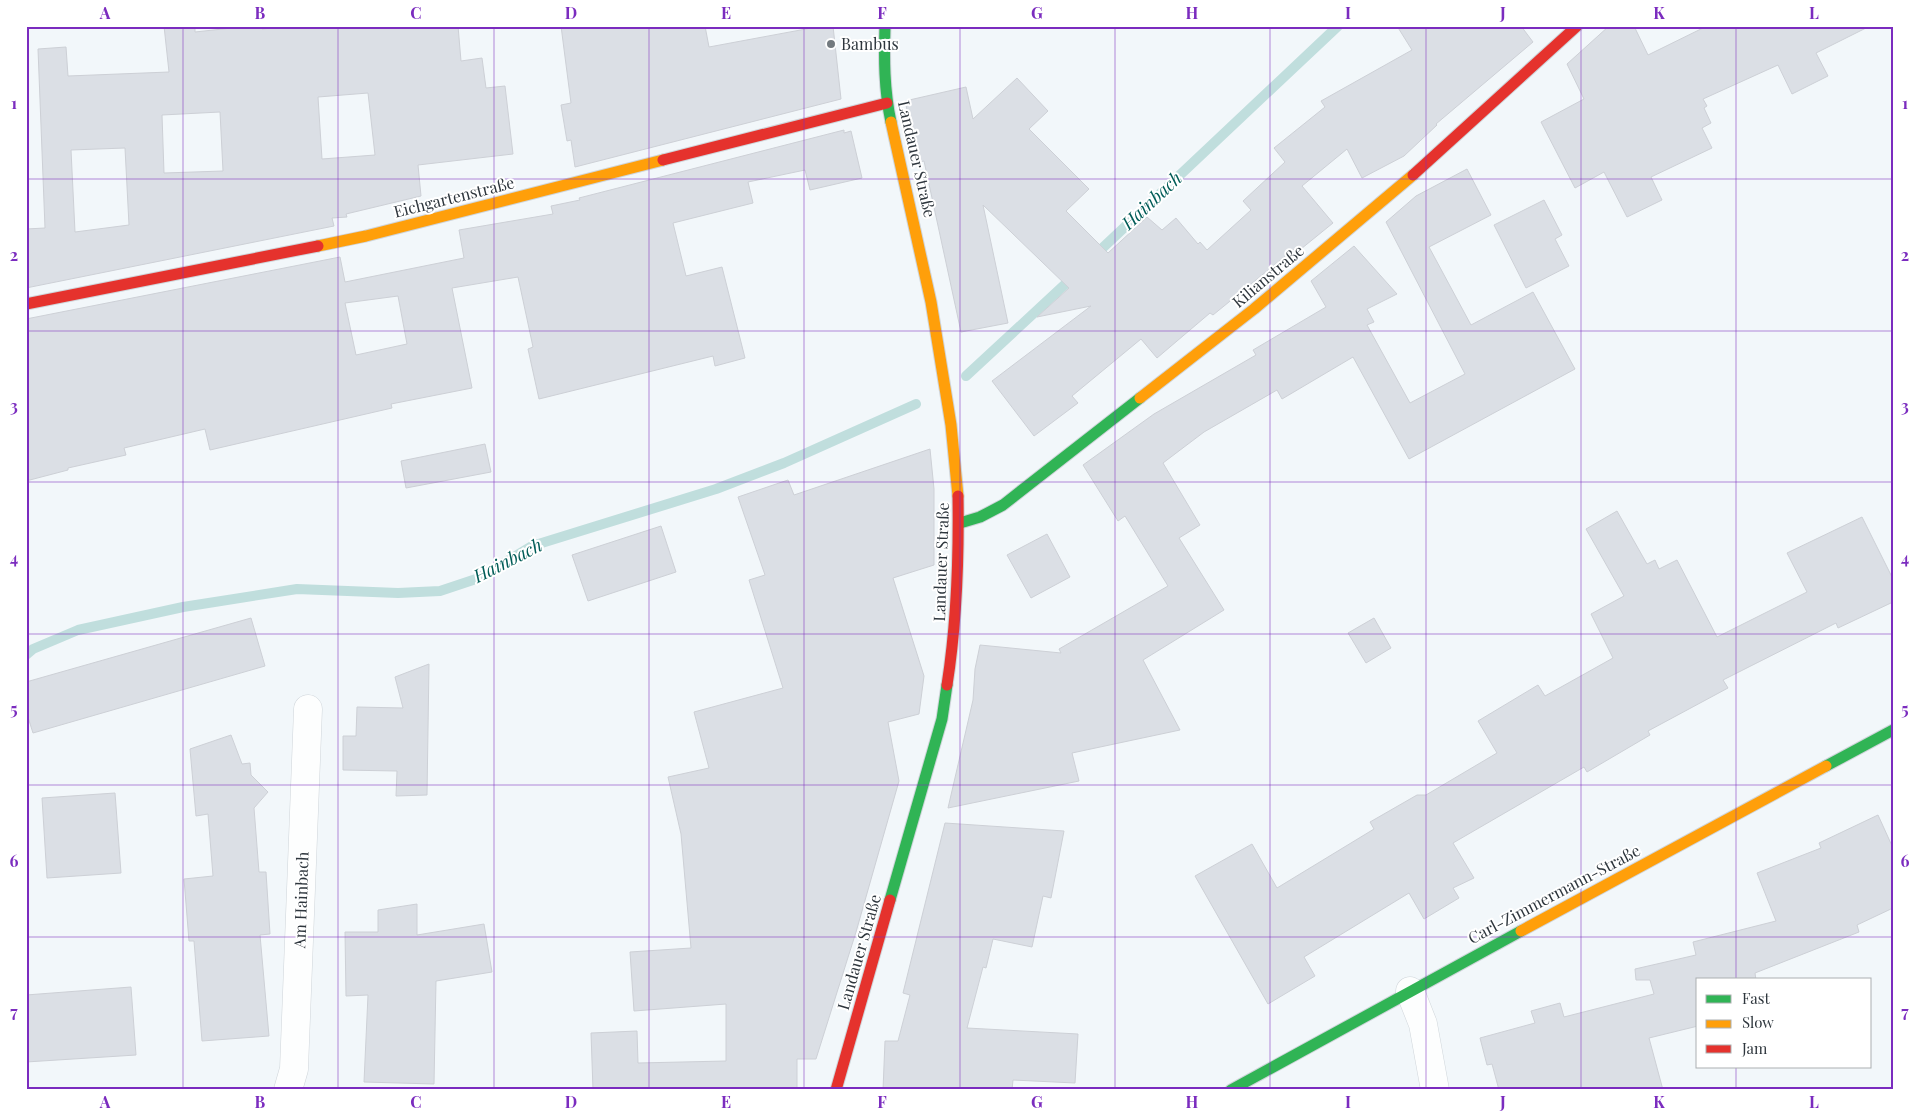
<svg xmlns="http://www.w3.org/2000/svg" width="1919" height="1116" viewBox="0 0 1919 1116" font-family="'Playfair Display',serif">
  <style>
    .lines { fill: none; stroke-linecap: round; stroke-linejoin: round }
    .stream { stroke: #c0dedd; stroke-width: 10 }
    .building { fill: #dbdfe5; stroke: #cdd0d6; fill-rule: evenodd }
    .street-casing { stroke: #cfd5da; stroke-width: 29 }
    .fast-casing { stroke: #cfd5da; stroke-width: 13 }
    .slow-casing { stroke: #cfd5da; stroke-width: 13 }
    .jam-casing { stroke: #cfd5da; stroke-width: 13 }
    .street { stroke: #fdfefe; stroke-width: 28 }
    .fast { stroke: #30b455; stroke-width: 11 }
    .slow { stroke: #ff9f0a; stroke-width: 11 }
    .jam { stroke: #e5322d; stroke-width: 11 }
    .grid { fill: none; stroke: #7b2cbf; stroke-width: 1; stroke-opacity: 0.55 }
    .poi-dot { fill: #737a7f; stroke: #fff; stroke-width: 2 }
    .labels { text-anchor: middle; stroke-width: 4; stroke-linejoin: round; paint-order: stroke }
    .poi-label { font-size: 16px; fill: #2e363d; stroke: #fff; text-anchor: start }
    .street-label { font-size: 16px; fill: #2e363d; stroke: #fff }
    .water-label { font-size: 18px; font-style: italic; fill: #005c57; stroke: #fff }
    .neatline { fill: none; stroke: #7b2cbf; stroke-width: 2 }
    .grid-label { font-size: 16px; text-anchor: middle; font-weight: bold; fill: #7b2cbf }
  </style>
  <rect width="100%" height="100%" fill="#f2f7fa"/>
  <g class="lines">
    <g class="stream">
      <path d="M 1093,257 L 1338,26"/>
      <path d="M 966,376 L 1074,276"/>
      <path d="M 26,655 L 33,649 L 78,630 L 183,607 L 297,589 L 398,593 L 440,591 L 479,578 L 532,546 L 716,489 L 784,463 L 916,404"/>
    </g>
  </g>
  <g class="building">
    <path d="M 164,26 L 195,26 L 195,32 L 250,26 L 261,26 L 262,29 L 291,26 L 458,26 L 461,61 L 482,58 L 486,88 L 505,86 L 513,154 L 418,165 L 421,196 L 346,214 L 347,217 L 332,218 L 334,226 L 26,288 L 26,229 L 45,228 L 38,49 L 66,47 L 68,76 L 169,72 ZM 368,93 L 375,155 L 322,159 L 318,97 ZM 220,112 L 223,171 L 164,173 L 162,115 ZM 125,148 L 129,225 L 75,232 L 71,150 Z"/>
    <path d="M 561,26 L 705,26 L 709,47 L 822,26 L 833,26 L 841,99 L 575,167 L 571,140 L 567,141 L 561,105 L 571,103 Z"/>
    <path d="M 1397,26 L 1521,26 L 1533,42 L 1436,124 L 1437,125 L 1404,156 L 1362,178 L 1347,149 L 1302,186 L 1333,223 L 1296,253 L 1294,249 L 1213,315 L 1210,313 L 1157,358 L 1141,339 L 1072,396 L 1078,403 L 1034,436 L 992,381 L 1091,306 L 1037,317 L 1069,288 L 983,205 L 1008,323 L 961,332 L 924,161 L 919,162 L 905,101 L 966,87 L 973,119 L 1017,78 L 1048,111 L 1029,129 L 1089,189 L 1066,211 L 1108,253 L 1147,217 L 1162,230 L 1176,218 L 1198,244 L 1200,242 L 1207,250 L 1251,210 L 1243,201 L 1285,162 L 1274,148 L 1325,107 L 1321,101 L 1412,50 Z"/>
    <path d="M 1609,26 L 1634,26 L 1648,55 L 1707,26 L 1870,26 L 1816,53 L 1828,76 L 1792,94 L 1778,65 L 1703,99 L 1707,106 L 1704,108 L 1711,123 L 1702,128 L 1712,148 L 1651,177 L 1662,200 L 1627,217 L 1604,172 L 1575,188 L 1541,122 L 1584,99 L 1567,64 Z"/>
    <path d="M 844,130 L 844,133 L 851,131 L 862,178 L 810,190 L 805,170 L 748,182 L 753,203 L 673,223 L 686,276 L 722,267 L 745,358 L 715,366 L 713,356 L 539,399 L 528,349 L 533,347 L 518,277 L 452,288 L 472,388 L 391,404 L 392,408 L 210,450 L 205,429 L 124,448 L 126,455 L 68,468 L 68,470 L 26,481 L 26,319 L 340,257 L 345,282 L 464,258 L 459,230 L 553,214 L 551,206 L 580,200 L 579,198 ZM 398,296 L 407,344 L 356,355 L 345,303 Z"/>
    <path d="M 1467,169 L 1491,215 L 1429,247 L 1471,325 L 1533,292 L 1575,369 L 1409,459 L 1353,357 L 1282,399 L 1277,390 L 1204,432 L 1163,463 L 1200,525 L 1179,538 L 1224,610 L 1143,660 L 1180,730 L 1072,753 L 1079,781 L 948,808 L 973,700 L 975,669 L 980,645 L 1061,653 L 1059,649 L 1168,586 L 1125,516 L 1118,521 L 1083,465 L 1154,414 L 1256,355 L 1253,350 L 1326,307 L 1311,281 L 1354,246 L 1397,294 L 1367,309 L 1374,322 L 1367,325 L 1410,403 L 1465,374 L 1386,222 L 1416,196 Z"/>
    <path d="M 1544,200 L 1562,235 L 1555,239 L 1569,266 L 1526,288 L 1494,225 Z"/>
    <path d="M 485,444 L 491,472 L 406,488 L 401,461 Z"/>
    <path d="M 930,449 L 934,489 L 934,565 L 893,578 L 924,676 L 919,714 L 888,722 L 899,781 L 856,932 L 816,1059 L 797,1059 L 797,1090 L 593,1090 L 591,1033 L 637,1031 L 638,1063 L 726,1061 L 726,1004 L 634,1011 L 630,952 L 691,948 L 681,834 L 668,777 L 709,768 L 694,712 L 783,688 L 749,580 L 765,575 L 738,497 L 788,480 L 794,495 Z"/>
    <path d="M 1617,511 L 1647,564 L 1655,560 L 1659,569 L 1677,560 L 1717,637 L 1807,592 L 1787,553 L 1862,517 L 1893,579 L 1893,602 L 1838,628 L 1836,623 L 1723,680 L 1728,688 L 1648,731 L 1650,735 L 1587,772 L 1584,767 L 1453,843 L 1474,878 L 1453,888 L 1459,898 L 1424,919 L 1409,893 L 1304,957 L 1315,976 L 1268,1004 L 1195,876 L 1252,844 L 1277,888 L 1374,829 L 1370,822 L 1417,795 L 1426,795 L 1497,753 L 1478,721 L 1538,685 L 1545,696 L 1613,658 L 1591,614 L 1624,596 L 1586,529 Z"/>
    <path d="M 661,526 L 676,572 L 588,601 L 572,555 Z"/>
    <path d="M 1047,534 L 1070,577 L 1031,598 L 1007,555 Z"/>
    <path d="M 251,618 L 265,666 L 33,733 L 26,711 L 26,682 Z"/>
    <path d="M 1374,618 L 1391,648 L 1366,663 L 1348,633 Z"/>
    <path d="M 429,664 L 427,795 L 396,796 L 397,771 L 343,770 L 343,736 L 356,736 L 357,707 L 403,708 L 395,677 Z"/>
    <path d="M 231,735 L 242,764 L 250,763 L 251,775 L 268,792 L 254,808 L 259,872 L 266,872 L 270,934 L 260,935 L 269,1036 L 202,1041 L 194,941 L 189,941 L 184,879 L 213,876 L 208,814 L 196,816 L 190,749 Z"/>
    <path d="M 115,793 L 121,873 L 47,878 L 42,798 Z"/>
    <path d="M 1878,815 L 1893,848 L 1893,908 L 1857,925 L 1859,932 L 1755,973 L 1756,980 L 1698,980 L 1698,1026 L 1649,1038 L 1663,1090 L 1499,1090 L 1492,1064 L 1487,1065 L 1480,1038 L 1535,1023 L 1531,1011 L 1560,1003 L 1564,1017 L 1654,994 L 1650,980 L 1636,980 L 1635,969 L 1696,955 L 1693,942 L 1776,921 L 1757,873 L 1821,848 L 1819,843 Z"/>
    <path d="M 945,823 L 1064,831 L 1051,898 L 1043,896 L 1032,947 L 993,939 L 986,968 L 983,967 L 967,1028 L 1078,1034 L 1075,1083 L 1013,1080 L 1012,1090 L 883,1090 L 885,1041 L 898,1041 L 910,995 L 903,993 Z"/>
    <path d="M 417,904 L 417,935 L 484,924 L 492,972 L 436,981 L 434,1084 L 364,1082 L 368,995 L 346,996 L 345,932 L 378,932 L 378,910 Z"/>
    <path d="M 131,987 L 136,1055 L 26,1062 L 26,995 Z"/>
  </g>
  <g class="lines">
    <defs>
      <g id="street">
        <path d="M 1410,991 L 1423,1024 L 1435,1090"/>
        <path d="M 288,1090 L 294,1069 L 308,709"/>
      </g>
      <g id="fast">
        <path d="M 885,26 C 884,58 884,90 891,122"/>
        <path d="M 960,523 L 980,517 L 1003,505 L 1140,398"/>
        <path d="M 1826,766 L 1893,730"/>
        <path d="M 890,900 L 942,719 L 947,685"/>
        <path d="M 1231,1090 L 1521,931"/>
      </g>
      <g id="slow">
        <path d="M 891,122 L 931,302 L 951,425 L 958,496"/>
        <path d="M 318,246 L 366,236 L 663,160"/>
        <path d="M 1140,398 L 1254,309 L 1413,175"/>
        <path d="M 1521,931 L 1826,766"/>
      </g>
      <g id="jam">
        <path d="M 663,160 L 887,103"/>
        <path d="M 1413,175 L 1577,26"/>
        <path d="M 26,304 L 318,246"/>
        <path d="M 947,685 C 957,621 959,561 958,496"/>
        <path d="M 836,1090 L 890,900"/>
      </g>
    </defs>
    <use href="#street" class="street-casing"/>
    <use href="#fast" class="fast-casing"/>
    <use href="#slow" class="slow-casing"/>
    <use href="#jam" class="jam-casing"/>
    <use href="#street" class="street"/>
    <use href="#fast" class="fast"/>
    <use href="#slow" class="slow"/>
    <use href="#jam" class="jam"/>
  </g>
  <path class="grid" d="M 183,26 L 183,1090M 338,26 L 338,1090M 494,26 L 494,1090M 649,26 L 649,1090M 804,26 L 804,1090M 960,26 L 960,1090M 1115,26 L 1115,1090M 1270,26 L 1270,1090M 1426,26 L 1426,1090M 1581,26 L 1581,1090M 1736,26 L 1736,980M 26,179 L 1893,179M 26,331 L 1893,331M 26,482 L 1893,482M 26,634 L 1893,634M 26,785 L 1893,785M 26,937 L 1893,937M 1736,1067 L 1736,1090"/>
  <circle class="poi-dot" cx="831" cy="44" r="5"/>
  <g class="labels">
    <g class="poi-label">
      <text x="841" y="50">Bambus</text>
    </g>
    <g class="street-label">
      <text transform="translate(917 159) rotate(77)" y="6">Landauer Straße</text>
      <text transform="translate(454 197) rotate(-14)" y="6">Eichgartenstraße</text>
      <text transform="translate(1268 276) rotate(-40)" y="6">Kilianstraße</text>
      <text transform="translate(941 562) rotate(-88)" y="6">Landauer Straße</text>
      <text transform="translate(1554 894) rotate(-28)" y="6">Carl-Zimmermann-Straße</text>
      <text transform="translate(301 900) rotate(-88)" y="6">Am Hainbach</text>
      <text transform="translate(859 952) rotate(-74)" y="6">Landauer Straße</text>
    </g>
    <g class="water-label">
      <text transform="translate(1152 201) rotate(-43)" y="6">Hainbach</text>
      <text transform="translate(508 561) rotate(-27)" y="6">Hainbach</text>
    </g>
  </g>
  <rect width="1919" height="1116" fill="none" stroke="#ffffff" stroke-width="55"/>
  <rect x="1696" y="978" width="175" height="90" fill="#ffffff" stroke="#abafb1"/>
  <rect x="1706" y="995" width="25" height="8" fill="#30b455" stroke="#abafb1"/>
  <text x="1742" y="1004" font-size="15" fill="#2e363d">Fast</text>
  <rect x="1706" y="1020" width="25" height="8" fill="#ff9f0a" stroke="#abafb1"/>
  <text x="1742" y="1028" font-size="15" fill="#2e363d">Slow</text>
  <rect x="1706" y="1045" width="25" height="8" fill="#e5322d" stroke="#abafb1"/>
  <text x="1742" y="1054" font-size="15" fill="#2e363d">Jam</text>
  <rect x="28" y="28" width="1864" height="1060" class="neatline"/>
  <g class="grid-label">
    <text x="105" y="19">A</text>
    <text x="260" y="19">B</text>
    <text x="416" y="19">C</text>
    <text x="571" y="19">D</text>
    <text x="726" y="19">E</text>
    <text x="882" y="19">F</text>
    <text x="1037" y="19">G</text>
    <text x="1192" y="19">H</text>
    <text x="1348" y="19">I</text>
    <text x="1503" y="19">J</text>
    <text x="1659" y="19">K</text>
    <text x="1814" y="19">L</text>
    <text x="14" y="109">1</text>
    <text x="1905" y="109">1</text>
    <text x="14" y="261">2</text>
    <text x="1905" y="261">2</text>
    <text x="14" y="412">3</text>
    <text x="1905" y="412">3</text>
    <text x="14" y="564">4</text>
    <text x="1905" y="564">4</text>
    <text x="14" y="715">5</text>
    <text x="1905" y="715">5</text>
    <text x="14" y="867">6</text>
    <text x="1905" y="867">6</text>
    <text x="14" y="1018">7</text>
    <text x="1905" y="1018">7</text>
    <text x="105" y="1108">A</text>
    <text x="260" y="1108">B</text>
    <text x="416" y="1108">C</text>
    <text x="571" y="1108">D</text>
    <text x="726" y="1108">E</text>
    <text x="882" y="1108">F</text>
    <text x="1037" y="1108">G</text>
    <text x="1192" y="1108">H</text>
    <text x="1348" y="1108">I</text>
    <text x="1503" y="1108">J</text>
    <text x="1659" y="1108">K</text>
    <text x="1814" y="1108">L</text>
  </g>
</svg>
